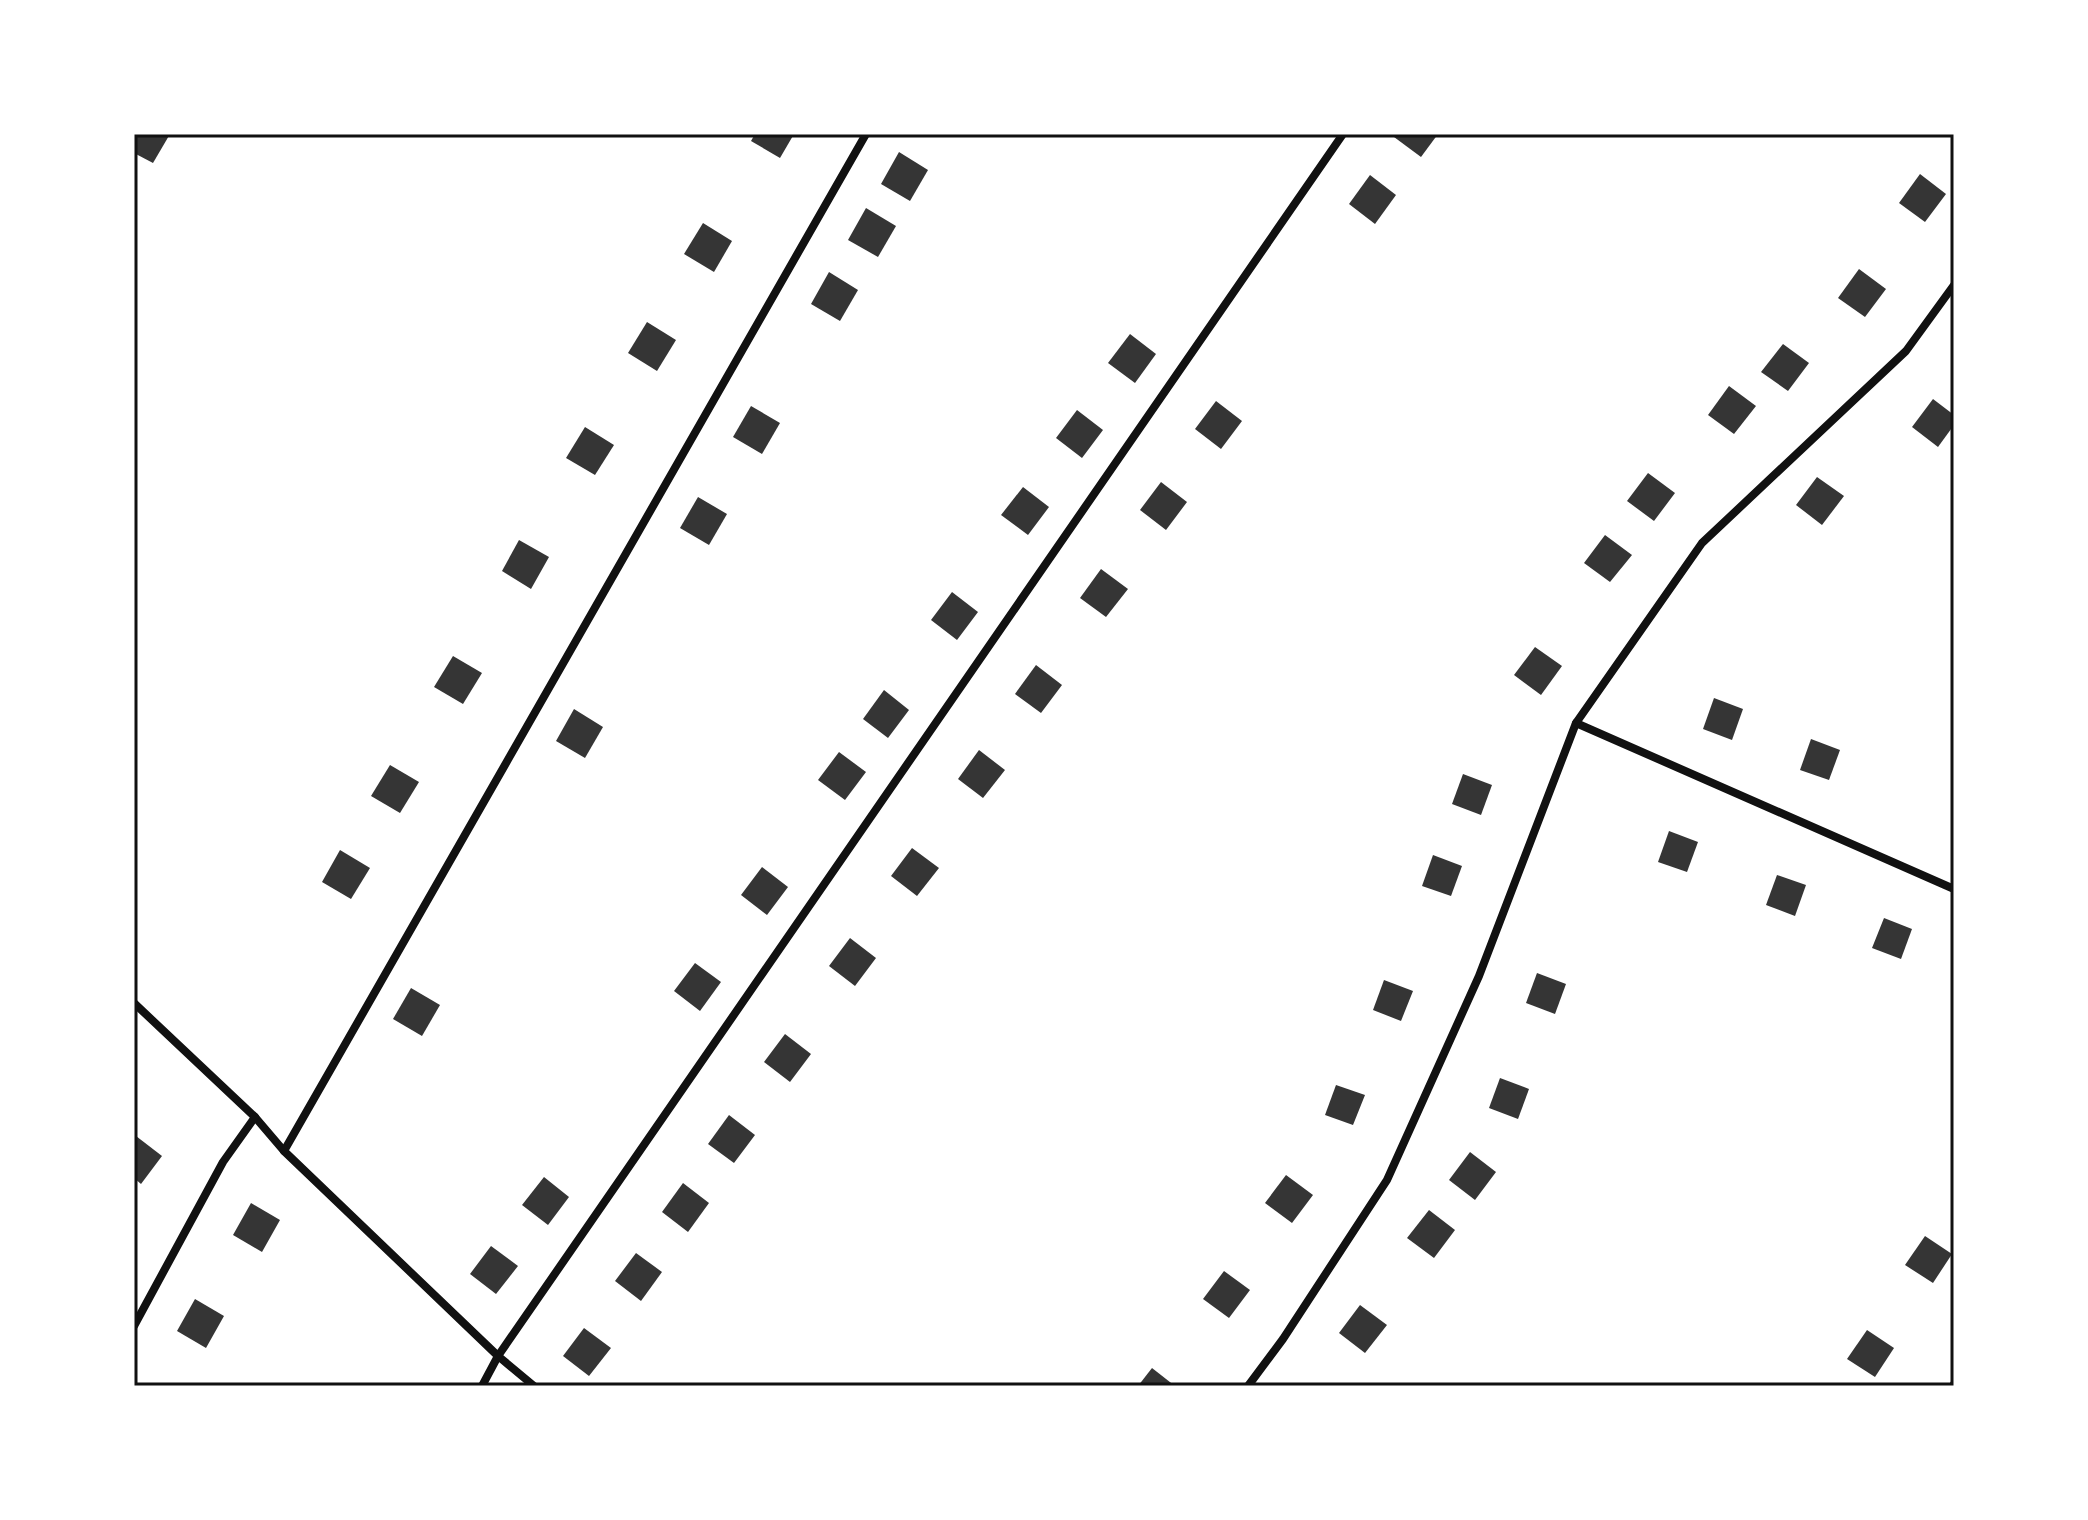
<svg xmlns="http://www.w3.org/2000/svg" width="2088" height="1520" viewBox="0 0 2088 1520" font-family="'Public Sans',sans-serif">
  <style>
    .building { fill: #353535 }
    .lines { fill: none; stroke-linecap: round; stroke-linejoin: round }
    .minor { stroke: #111; stroke-width: 8 }
    .neatline { fill: none; stroke: #111; stroke-width: 3 }
  </style>
  <rect width="100%" height="100%" fill="#fff"/>
  <g class="building">
    <path d="M 134,134 L 170,134 L 153,163 L 134,153 Z"/>
    <path d="M 755,134 L 794,134 L 780,158 L 751,141 Z"/>
    <path d="M 1397,134 L 1438,134 L 1421,157 L 1394,137 Z"/>
    <path d="M 899,152 L 928,170 L 910,201 L 881,184 Z"/>
    <path d="M 1920,174 L 1946,194 L 1925,222 L 1899,203 Z"/>
    <path d="M 1370,175 L 1396,195 L 1375,224 L 1349,204 Z"/>
    <path d="M 866,208 L 896,226 L 878,257 L 848,240 Z"/>
    <path d="M 703,223 L 732,241 L 714,272 L 684,254 Z"/>
    <path d="M 1859,269 L 1886,289 L 1865,317 L 1838,298 Z"/>
    <path d="M 829,272 L 858,290 L 840,321 L 811,304 Z"/>
    <path d="M 647,322 L 676,340 L 657,371 L 628,353 Z"/>
    <path d="M 1130,334 L 1156,354 L 1135,383 L 1108,363 Z"/>
    <path d="M 1783,344 L 1809,363 L 1788,391 L 1761,372 Z"/>
    <path d="M 1729,386 L 1756,406 L 1734,434 L 1708,415 Z"/>
    <path d="M 1933,399 L 1954,415 L 1954,425 L 1938,447 L 1912,427 Z"/>
    <path d="M 1216,401 L 1242,421 L 1221,449 L 1195,429 Z"/>
    <path d="M 751,406 L 780,423 L 762,454 L 733,437 Z"/>
    <path d="M 1077,410 L 1103,430 L 1082,458 L 1056,438 Z"/>
    <path d="M 585,427 L 614,445 L 595,475 L 566,458 Z"/>
    <path d="M 1648,473 L 1675,493 L 1654,521 L 1627,501 Z"/>
    <path d="M 1817,477 L 1844,496 L 1822,525 L 1796,505 Z"/>
    <path d="M 1161,482 L 1187,502 L 1166,530 L 1140,510 Z"/>
    <path d="M 1023,487 L 1049,507 L 1028,535 L 1001,515 Z"/>
    <path d="M 698,497 L 727,514 L 709,545 L 680,528 Z"/>
    <path d="M 1605,535 L 1632,555 L 1610,582 L 1584,563 Z"/>
    <path d="M 519,540 L 549,557 L 531,589 L 502,571 Z"/>
    <path d="M 1101,569 L 1128,589 L 1106,617 L 1080,598 Z"/>
    <path d="M 952,592 L 978,612 L 957,640 L 931,620 Z"/>
    <path d="M 1535,647 L 1562,666 L 1541,695 L 1514,675 Z"/>
    <path d="M 453,656 L 482,673 L 463,704 L 434,687 Z"/>
    <path d="M 1036,665 L 1062,685 L 1041,713 L 1015,694 Z"/>
    <path d="M 884,690 L 909,710 L 888,738 L 863,719 Z"/>
    <path d="M 1714,698 L 1743,709 L 1732,740 L 1703,729 Z"/>
    <path d="M 574,709 L 603,727 L 585,758 L 556,741 Z"/>
    <path d="M 1811,739 L 1840,750 L 1829,780 L 1800,770 Z"/>
    <path d="M 979,750 L 1005,770 L 983,798 L 958,779 Z"/>
    <path d="M 839,752 L 866,772 L 845,800 L 818,780 Z"/>
    <path d="M 390,765 L 419,782 L 400,813 L 371,796 Z"/>
    <path d="M 1463,774 L 1492,785 L 1481,815 L 1452,804 Z"/>
    <path d="M 1669,831 L 1698,842 L 1687,872 L 1658,862 Z"/>
    <path d="M 912,848 L 939,868 L 917,896 L 891,876 Z"/>
    <path d="M 340,850 L 370,868 L 351,899 L 322,882 Z"/>
    <path d="M 1433,855 L 1462,866 L 1451,896 L 1422,886 Z"/>
    <path d="M 762,867 L 788,887 L 767,915 L 741,895 Z"/>
    <path d="M 1777,875 L 1806,885 L 1795,916 L 1766,905 Z"/>
    <path d="M 1884,918 L 1912,929 L 1901,959 L 1872,948 Z"/>
    <path d="M 850,938 L 876,958 L 855,986 L 829,966 Z"/>
    <path d="M 695,963 L 721,982 L 700,1011 L 674,991 Z"/>
    <path d="M 1537,973 L 1566,984 L 1555,1014 L 1526,1003 Z"/>
    <path d="M 1384,980 L 1413,991 L 1401,1021 L 1373,1010 Z"/>
    <path d="M 411,988 L 440,1005 L 422,1036 L 393,1019 Z"/>
    <path d="M 785,1034 L 811,1054 L 790,1082 L 764,1062 Z"/>
    <path d="M 1500,1078 L 1529,1089 L 1518,1119 L 1489,1108 Z"/>
    <path d="M 1336,1085 L 1365,1095 L 1353,1125 L 1325,1115 Z"/>
    <path d="M 729,1115 L 755,1135 L 734,1163 L 708,1144 Z"/>
    <path d="M 136,1136 L 162,1156 L 141,1184 L 134,1178 L 134,1138 Z"/>
    <path d="M 1470,1152 L 1496,1172 L 1475,1200 L 1449,1180 Z"/>
    <path d="M 1286,1175 L 1313,1195 L 1292,1223 L 1265,1203 Z"/>
    <path d="M 544,1177 L 569,1197 L 548,1225 L 522,1205 Z"/>
    <path d="M 683,1183 L 709,1203 L 688,1232 L 662,1212 Z"/>
    <path d="M 251,1203 L 280,1220 L 262,1252 L 233,1235 Z"/>
    <path d="M 1429,1210 L 1455,1230 L 1434,1258 L 1407,1238 Z"/>
    <path d="M 1925,1236 L 1952,1254 L 1933,1283 L 1905,1265 Z"/>
    <path d="M 491,1246 L 518,1266 L 496,1294 L 470,1274 Z"/>
    <path d="M 636,1253 L 662,1272 L 641,1301 L 615,1281 Z"/>
    <path d="M 1224,1271 L 1250,1290 L 1229,1318 L 1203,1299 Z"/>
    <path d="M 195,1299 L 224,1316 L 206,1348 L 177,1331 Z"/>
    <path d="M 1360,1305 L 1387,1325 L 1365,1353 L 1339,1333 Z"/>
    <path d="M 584,1328 L 611,1348 L 589,1376 L 563,1356 Z"/>
    <path d="M 1867,1330 L 1894,1348 L 1875,1377 L 1847,1359 Z"/>
    <path d="M 1152,1368 L 1175,1386 L 1138,1386 Z"/>
  </g>
  <g class="lines">
    <g class="minor">
      <path d="M 1576,723 L 1954,889"/>
      <path d="M 134,1003 L 255,1117 L 284,1151 L 498,1356 L 534,1386"/>
      <path d="M 284,1151 L 866,134"/>
      <path d="M 134,1326 L 223,1162 L 255,1117"/>
      <path d="M 482,1386 L 498,1356 L 1343,134"/>
      <path d="M 1248,1386 L 1283,1339 L 1387,1180 L 1479,976 L 1576,723 L 1702,543 L 1906,351 L 1954,285"/>
      <path d="M 1953,1386 L 1954,1384"/>
    </g>
  </g>
  <rect width="2088" height="1520" fill="none" stroke="#ffffff" stroke-width="272"/>
  <rect x="136" y="136" width="1816" height="1248" class="neatline"/>
</svg>
